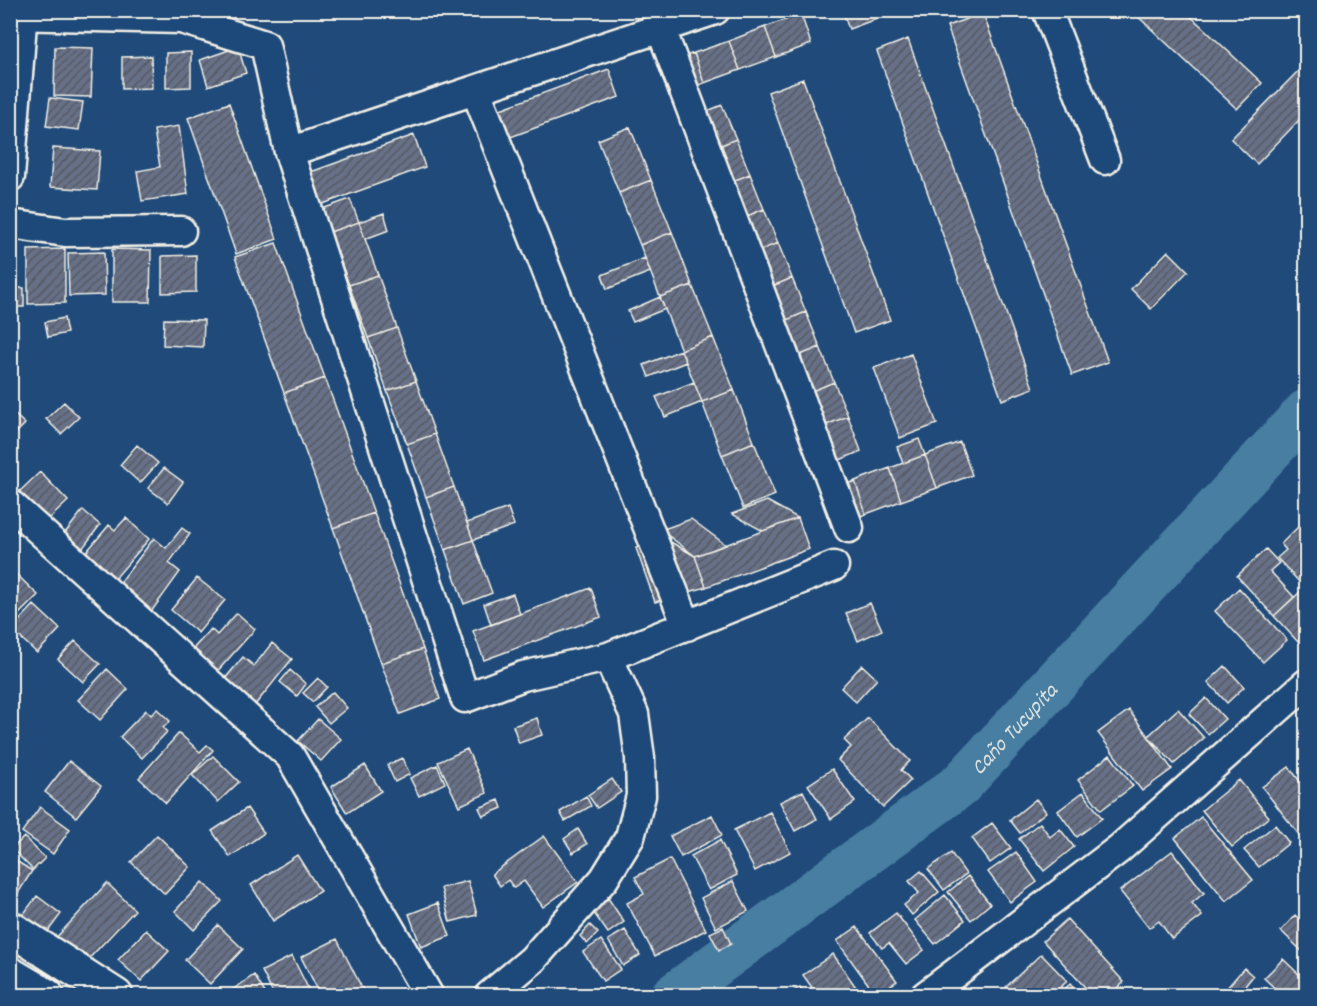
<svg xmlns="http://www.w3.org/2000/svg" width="1317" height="1006" font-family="Dekko,sans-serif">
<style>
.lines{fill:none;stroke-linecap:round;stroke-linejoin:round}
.river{stroke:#467ea1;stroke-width:45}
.building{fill:url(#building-hatch);stroke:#f4f1e8;stroke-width:1.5}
.minor-casing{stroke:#f4f1e8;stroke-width:33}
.tertiary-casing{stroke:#f4f1e8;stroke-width:38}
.minor{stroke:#1f4a7a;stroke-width:28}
.tertiary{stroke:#1f4a7a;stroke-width:33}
.labels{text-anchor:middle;stroke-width:5;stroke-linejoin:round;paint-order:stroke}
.water-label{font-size:22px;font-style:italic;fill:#dae0dd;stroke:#1f4a7a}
</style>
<defs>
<pattern id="building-hatch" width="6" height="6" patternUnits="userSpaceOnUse" patternTransform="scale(1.5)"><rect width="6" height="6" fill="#667086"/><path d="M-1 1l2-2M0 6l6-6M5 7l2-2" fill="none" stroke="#565a63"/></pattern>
</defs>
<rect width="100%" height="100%" fill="#1f4a7a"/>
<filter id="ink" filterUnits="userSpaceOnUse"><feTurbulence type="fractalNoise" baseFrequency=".0167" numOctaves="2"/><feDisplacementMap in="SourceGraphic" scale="12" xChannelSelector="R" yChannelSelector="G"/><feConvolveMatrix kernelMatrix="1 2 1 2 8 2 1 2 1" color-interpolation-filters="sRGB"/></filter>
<g filter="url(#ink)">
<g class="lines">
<!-- river -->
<path class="river" id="s1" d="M673,996L960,785L1306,412"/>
</g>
<!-- building -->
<path class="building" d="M842,10H900L849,29Z
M1131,10H1184L1262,83L1237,109Z
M983,13L1108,362L1072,375L947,26Z
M801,14L811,44L776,57L765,27Z
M765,27L776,57L740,70L729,41Z
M908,39L1033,388L1002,400L877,51Z
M729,41L740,70L704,83L694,53Z
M55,47L93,48L91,97L54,96Z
M238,47L246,73L208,86L200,60Z
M191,52V87L166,88V53Z
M694,53L704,83L669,96L658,66Z
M151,56L152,88L122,89V57Z
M1306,63V113L1257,164L1231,139Z
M609,69L619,97L505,139L495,111Z
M803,79L890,320L854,333L768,92Z
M50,98L83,102L79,130L46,126Z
M229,103L277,239L236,254L188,118Z
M722,105L736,139L702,153L688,119Z
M179,126L188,194L142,201L137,171L160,167L154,130Z
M630,127L651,180L619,193L598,140Z
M414,135L425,167L320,205L308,173Z
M736,139L750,174L716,188L702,153Z
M53,148L100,151L97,190L50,187Z
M750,174L764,209L730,223L716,188Z
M651,180L672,232L640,245L619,193Z
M350,199L359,222L330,232L322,209Z
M764,209L778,243L744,257L730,223Z
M384,213L389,230L365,239L359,222Z
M359,222L378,275L349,285L330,232Z
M672,232L692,285L660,297L640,245Z
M276,243L325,378L284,393L235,257Z
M778,243L792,278L758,292L744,257Z
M65,249V303L28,304V250Z
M112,249L151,250L150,302H112Z
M1168,251L1188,271L1151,309L1131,289Z
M104,252L105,295L69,296L68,253Z
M10,255H13L14,288H24V307H10Z
M196,255V292L162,293V256Z
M645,258L650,272L607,289L602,275Z
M378,275L397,328L368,338L349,285Z
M792,278L806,312L772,326L758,292Z
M692,285L713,337L681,350L660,297Z
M660,297L665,309L633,322L628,311Z
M806,312L820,347L786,361L772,326Z
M64,318L67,333L48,337L45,322Z
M164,319L204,320L203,347L163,345Z
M397,328L416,381L387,391L368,338Z
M713,337L734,390L702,402L681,350Z
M820,347L834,382L800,396L786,361Z
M681,350L686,362L649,377L644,365Z
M911,354L937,424L900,438L874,368Z
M325,378L374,513L333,528L284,393Z
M416,381L435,434L407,444L387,391Z
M694,382L702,402L665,417L656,397Z
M834,382L848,416L814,430L800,396Z
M734,390L754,442L722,455L702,402Z
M64,402L79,417L61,434L46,419Z
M11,411L25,424L10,439V412Z
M848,416L861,451L828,465L814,430Z
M435,434L454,487L426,497L407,444Z
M919,439L925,455L903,463L897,447Z
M754,442L775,495L743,508L722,455Z
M960,442L972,475L937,488L925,455Z
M137,445L158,463L140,483L120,465Z
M925,455L937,488L901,501L890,468Z
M164,468L183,482L168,503L148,488Z
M890,468L901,501L866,514L855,481Z
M40,472L68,501L47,521L17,494Z
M855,481L866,514L831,527L819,494Z
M454,487L473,540L445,550L426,497Z
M767,501L798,518L763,531L732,514Z
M508,508L514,525L473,540L467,523Z
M83,510L100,525L82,549L65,533Z
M374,513L423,649L381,663L333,528Z
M126,518L149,539L112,582L83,556L109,525L115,530Z
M798,518L809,549L706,587L695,556Z
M691,519L726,545L695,556L661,530Z
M1301,524L1306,529V589L1277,558L1286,550L1281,544Z
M182,528L190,534L169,563L180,572L151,612L119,584L154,538L166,548Z
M664,538L695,556L706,587L655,602L636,548Z
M473,540L492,593L464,604L445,550Z
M1266,549L1279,563L1270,571L1294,597L1274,616L1237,576Z
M12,570L38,595L10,623V572Z
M197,578L225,600L198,633L171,610Z
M591,588L601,617L484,660L473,631Z
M1239,588L1287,640L1263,662L1215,611Z
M1300,592L1306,598V633L1298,642L1274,616Z
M513,594L520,614L491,625L484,604Z
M870,603L882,630L858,641L846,613Z
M34,605L60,629L37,653L11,629Z
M237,613L255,629L215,674L190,652L211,629L217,635Z
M75,641L100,664L83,682L58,659Z
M272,643L292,659L255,705L224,680L243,657L254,666Z
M423,649L440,699L400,714L381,663Z
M862,665L877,679L856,702L841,688Z
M1225,666L1244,687L1227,703L1208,682Z
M107,669L128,689L100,720L78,700Z
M290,670L306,684L297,696L280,682Z
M318,678L327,687L313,702L303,693Z
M333,692L347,708L329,723L315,707Z
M1206,698L1225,719L1208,734L1189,714Z
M157,709L170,721L163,728L167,732L142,758L120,737L146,710L151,715Z
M1178,709L1204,738L1174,764L1148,736Z
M1129,710L1172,769L1142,791L1098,733Z
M537,718L542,735L519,743L513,726Z
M868,718L910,761L901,770L911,780L883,807L838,760L851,747L844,740Z
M318,719L341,739L321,761L298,741Z
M179,733L200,752L207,745L213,750L166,803L139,778Z
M467,749L487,793L459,806L438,762Z
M1110,755L1133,786L1101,810L1078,780Z
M213,756L239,782L218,802L192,775Z
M402,758L410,774L395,782L387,765Z
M69,761L101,786L76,817L45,792Z
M365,765L381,791L347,813L331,787Z
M437,765L445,783L419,796L410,778Z
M1289,767L1306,789V839L1304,841L1262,787Z
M832,769L855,802L831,819L808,785Z
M612,779L621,792L597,808L588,795Z
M1239,780L1269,817L1232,847L1202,810Z
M803,791L817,819L795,831L780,802Z
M1083,792L1102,818L1077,837L1058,811Z
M586,796L591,806L565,821L560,812Z
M1036,799L1046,812L1020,833L1010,820Z
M499,800L502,808L483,816L479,808Z
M40,807L70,829L53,854L22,832Z
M247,808L264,833L230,857L212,831Z
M770,812L790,852L755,871L734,830Z
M712,815L722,835L681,857L670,836Z
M1201,817L1253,880L1226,901L1175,838Z
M992,823L1011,848L990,863L972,838Z
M1040,823L1050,837L1060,829L1074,847L1044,871L1019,839Z
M1275,825L1289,843L1259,867L1244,850Z
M578,829L587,844L573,853L564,839Z
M157,835L190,867L165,894L131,862Z
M544,836L578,882L543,907L524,881L514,888L508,880L500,886L492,874Z
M24,837L45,858L33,870L12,849Z
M720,840L737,875L709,890L691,856Z
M1172,851L1204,893L1192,903L1202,916L1172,939L1159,921L1149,928L1120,891Z
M1016,852L1037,882L1010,902L988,872Z
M951,853L966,874L944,890L928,869Z
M297,855L320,891L273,921L251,885Z
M10,857L32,871L10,906Z
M670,859L706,930L655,956L627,903L644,894L635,877Z
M921,871L939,892L912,915L904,905L919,893L909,881Z
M968,876L990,904L971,920L948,892Z
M468,881L477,915L450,922L441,888Z
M733,881L748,911L716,928L701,898Z
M202,882L222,901L194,930L175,911Z
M107,883L135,910L81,967L53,941Z
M945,895L965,920L935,944L915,920Z
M37,896L61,914L46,934L22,916Z
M608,898L624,922L608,933L591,909Z
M438,903L450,936L421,947L409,914Z
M896,913L924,950L906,964L889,943L882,948L870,933Z
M1295,915L1306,926V955L1281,931Z
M1067,919L1124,982L1110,996H1093L1043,941Z
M218,925L243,949L210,984L185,960Z
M590,925L598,933L587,944L580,936Z
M723,927L731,944L719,950L710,933Z
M857,927L897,981L876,995L837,941Z
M146,930L169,951L141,981L118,960Z
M625,930L640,955L623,966L608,940Z
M337,939L366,996H321L301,957Z
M601,940L621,969L603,981L583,952Z
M833,954L862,996H818L803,975Z
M1041,954L1067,981L1052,996H1015L1006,987Z
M292,956L312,996H274L262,971Z
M1283,959L1306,981V996H1283L1264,978Z
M1244,968L1253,976L1245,986L1255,996H1220Z
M254,975L267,996H225V995Z
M1070,984L1081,996H1057Z
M800,987L806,996H786Z"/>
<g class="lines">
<defs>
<path id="minor" d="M1047,10L1105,160
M10,15L181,19L265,45L289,152L465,698L523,676L608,657L834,566
M661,29L849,528
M476,91L687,626
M289,152L715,10
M10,177L23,10
M10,224L65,232L181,231
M10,504L290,756L429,996
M489,996L532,960L604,879L630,837L641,796L640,758L634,714L608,657
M925,996L1119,849L1306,684"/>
<path id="tertiary" d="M10,928L116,996
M10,974L47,996"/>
</defs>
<!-- minor casing -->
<use href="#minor" class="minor-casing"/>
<!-- tertiary casing -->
<use href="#tertiary" class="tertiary-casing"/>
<!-- minor -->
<use href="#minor" class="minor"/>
<!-- tertiary -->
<use href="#tertiary" class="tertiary"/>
</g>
</g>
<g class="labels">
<!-- water labels -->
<g class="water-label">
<text dy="8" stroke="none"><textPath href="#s1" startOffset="434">Caño Tucupita</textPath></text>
</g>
</g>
<!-- margin -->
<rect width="1317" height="1006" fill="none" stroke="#1f4a7a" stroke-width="36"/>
<rect x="18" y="18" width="1281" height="970" fill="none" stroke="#f4f1e8" stroke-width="2" filter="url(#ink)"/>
</svg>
